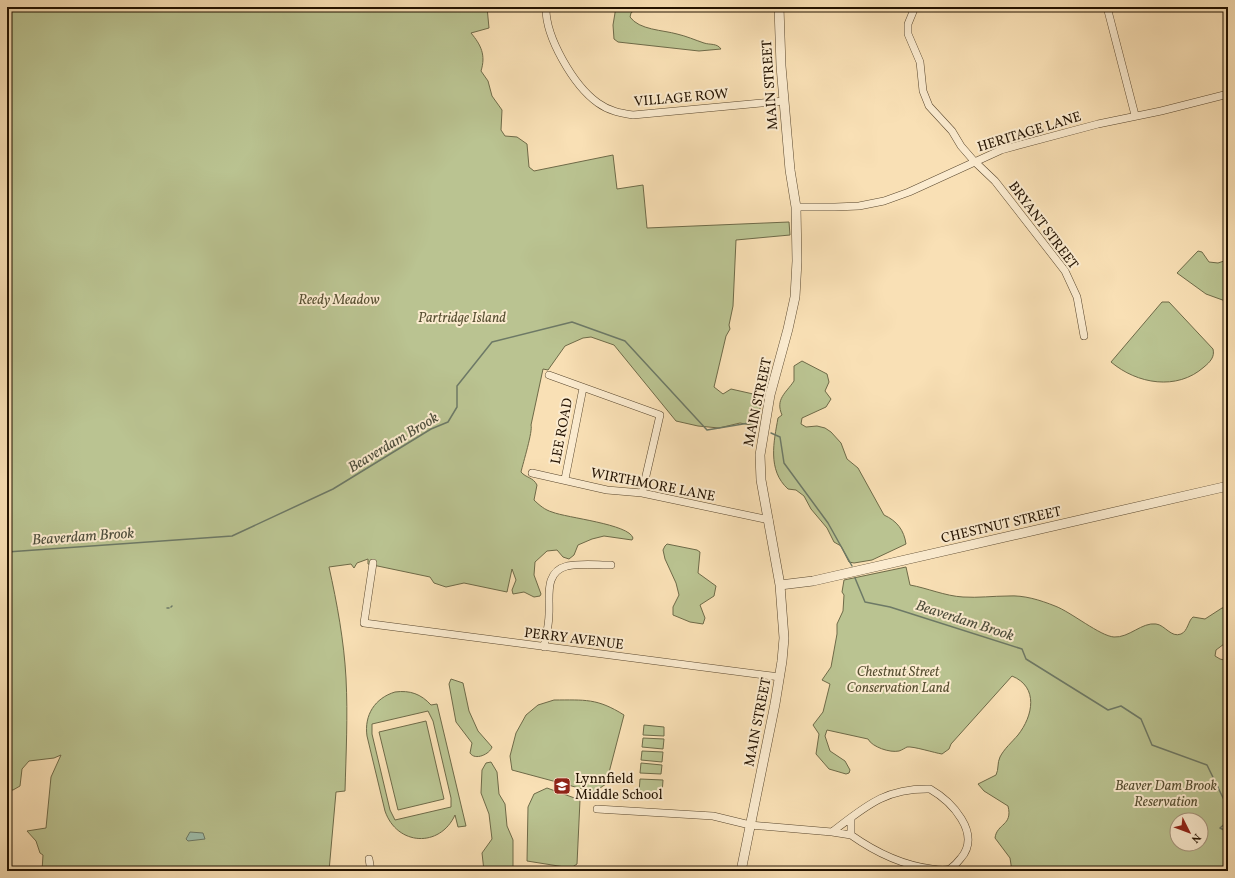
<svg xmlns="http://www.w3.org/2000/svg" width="1235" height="878" font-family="Vollkorn,serif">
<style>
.green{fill:#bac391;stroke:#6e6a48;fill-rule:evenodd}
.water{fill:#9ebdaa;stroke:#6d7966}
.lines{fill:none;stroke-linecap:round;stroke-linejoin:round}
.stream{stroke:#6d7966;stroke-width:1.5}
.minor-casing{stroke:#58462d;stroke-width:8}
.tertiary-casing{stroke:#58462d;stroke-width:10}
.minor{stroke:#fbebcf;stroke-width:7}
.tertiary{stroke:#fbebcf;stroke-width:9}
.labels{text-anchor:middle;stroke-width:4;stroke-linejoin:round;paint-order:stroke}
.street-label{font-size:14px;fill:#231200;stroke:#fbebcf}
.park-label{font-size:14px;font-style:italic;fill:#585033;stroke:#fbebcf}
.poi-label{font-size:14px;fill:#231200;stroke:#fbebcf;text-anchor:start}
.water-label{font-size:15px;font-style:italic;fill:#4e4e3c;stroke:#fbebcf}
</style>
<rect width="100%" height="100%" fill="#f9e0b5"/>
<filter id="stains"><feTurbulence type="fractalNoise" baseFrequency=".005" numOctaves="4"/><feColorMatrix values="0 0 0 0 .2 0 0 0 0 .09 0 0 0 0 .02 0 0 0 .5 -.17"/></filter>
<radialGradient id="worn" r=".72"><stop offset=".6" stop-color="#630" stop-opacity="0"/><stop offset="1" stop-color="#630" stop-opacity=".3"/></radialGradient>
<!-- green -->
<path class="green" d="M7,7H487L489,28L471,33C481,45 486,55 481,71L488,81L492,96L502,110L501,130L505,136L517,137L527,144L529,167L534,171L613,155L617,189L643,185L647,228L789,222L790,235L736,240L733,306L729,325L730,329L726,336L714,387L723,394L731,389L762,396L758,422L751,425L740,423L719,428L698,426L676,421L614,345L591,337L583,338L565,346L548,370L543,369L531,425C533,431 523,463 521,472C526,478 533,477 537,485L534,500C539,505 545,510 552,512C567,518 629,524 633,538L632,540L604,536L592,539L578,545L574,555L569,559L563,557L557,550L547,551L535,562L534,575L541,594L540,596L534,597L524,592L513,594L512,590L516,580L512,569L507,592L464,583L446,587L434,583L430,577L368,564V559L357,563L354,568L351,564L329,567C337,603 344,641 346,678C348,716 346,754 345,791L336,792L329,871H42L43,855L40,853L36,841L27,831L46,828L51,777L61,755L54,758L29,761L22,769L20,786L13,790H7Z
M616,7H638L631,13L630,17C639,30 663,30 677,34C686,36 695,40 704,43C710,45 717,43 721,49L699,51L618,42L614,39L613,25Z
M1198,251L1202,252L1209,262L1218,263L1224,261L1228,251V302L1206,294L1177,273Z
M1162,302H1169L1213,349C1215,357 1210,362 1204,367C1177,391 1137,384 1111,362Z
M802,361L827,374L829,382L825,391L831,399L826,407L802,418L801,424L806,427L817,426L825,428L831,432L841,443L847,459L858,468L884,515C897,521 904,530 906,544L872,560L854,563L849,562L841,546L834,542L827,528L811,509L804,496L796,490L788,489C767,470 774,441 778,418L782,415C775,399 786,393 794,381V366Z
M667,544L697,550L700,552L698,573L716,586L714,596L700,605L705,618L703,624L690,622L673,615V607L679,595L676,583L665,559L663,550L665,546Z
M906,567L910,585C927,588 945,596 963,597C978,598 993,596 1008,596C1024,595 1040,600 1055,606C1071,612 1100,636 1114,637C1129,638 1142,622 1156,624C1165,625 1171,638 1181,634C1188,631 1188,621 1193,617L1205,619L1222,608L1228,607V641L1216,650L1215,656L1220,659L1228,661V871H1012L1010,858L995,838C997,823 1013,826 1008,806L984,791L978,784L996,775C999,769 997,763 1000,757C1004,749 1012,742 1018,735C1033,716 1039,687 1012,676L951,744L949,749L942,754C935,753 913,746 907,747C905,748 902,750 899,751C890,753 872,747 868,739L827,730L825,736L830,751L845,761L850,770L849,773L846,774L829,769L816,754L819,734L813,725L823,712L830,684L822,680L831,667L837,634V624L843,611L844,595L842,592L844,580ZM1177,820H1201V844H1177Z
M451,679L463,683L469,711L478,731L492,747C490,754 475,761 470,753L472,743L456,722L449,684Z
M395,692C410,690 421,694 431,705L437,704L466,826L458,827L455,815C440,848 397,846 385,811L367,736C364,715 375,698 395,692ZM428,711L433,721L451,798V807L395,820L390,810L372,734V724Z
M554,700C585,700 597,698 624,715L606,784L594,792L512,770L510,756L516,733L526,715L538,705Z
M426,721L444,799L398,810L379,732Z
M644,725L664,727V736L643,735Z
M643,738L664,739L663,749L642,747Z
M642,751L663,752L662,762L641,760Z
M491,762L497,772L499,794L505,804L507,826L513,840V871H484L482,853L492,839L489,814L481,793L482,770L486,763Z
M641,763L662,765L661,774L640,773Z
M640,779L663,780L662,794L639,792Z
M547,788L580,800L577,864L571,868L527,861L528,807L534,794Z"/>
<!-- water -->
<path class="water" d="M190,832L203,833L205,839L188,841L186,839Z"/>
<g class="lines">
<!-- stream -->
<path class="stream" d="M771,433L780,437L784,463L828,523L852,566
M7,552L232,536L333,489L431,429L448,422L457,407V386L492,342L572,322L625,341L707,430L755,422
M855,578L865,602L890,607L1022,649L1026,659L1108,710L1121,706L1141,719L1152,745L1207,765L1228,808
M171,607L172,606
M167,608H169
M1228,821L1220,828L1228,832"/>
<defs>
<path id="minor" d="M546,7C545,37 574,86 598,103C609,111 620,113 633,115L784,101
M915,7L908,24V34L920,62L923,91L929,106L952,131L961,146L974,161L995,181L1065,271L1077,297L1084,336
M1107,7L1135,115
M796,207H835L859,206L884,201L909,192L1001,150L1098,124L1161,111L1228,94
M549,375L660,415L642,493
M532,473L607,490L642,493L769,520
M565,479L583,388
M373,563L364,623L780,677
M544,647C546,636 549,625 549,614C550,596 544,572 567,566C581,563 597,565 611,565
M597,809L713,816L750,825L832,832C866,806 885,788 930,789C951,801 982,833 961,858C958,862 954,866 950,869C944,871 938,870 932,869C901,865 875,852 851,835V819
M832,832L851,835
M369,859L371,871"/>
<path id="tertiary" d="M780,585L813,581L1228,486
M741,871L775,704L782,661L784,638L780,585L761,480L760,455L770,395L788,329L795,297L797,261L796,207L790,170L781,66L779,7"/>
</defs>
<!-- minor casing -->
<use href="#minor" class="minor-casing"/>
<!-- tertiary casing -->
<use href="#tertiary" class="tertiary-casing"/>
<!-- minor -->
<use href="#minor" class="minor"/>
<!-- tertiary -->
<use href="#tertiary" class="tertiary"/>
</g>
<!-- icons -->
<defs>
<symbol id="school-square" viewBox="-11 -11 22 22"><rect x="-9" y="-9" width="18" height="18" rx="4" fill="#8f2418" stroke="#fbebcf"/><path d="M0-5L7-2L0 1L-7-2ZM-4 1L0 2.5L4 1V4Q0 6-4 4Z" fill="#fff"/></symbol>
</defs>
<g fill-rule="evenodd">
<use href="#school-square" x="552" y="776" width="20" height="20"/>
</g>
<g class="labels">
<!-- street labels -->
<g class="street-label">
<text transform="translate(769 85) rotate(-94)" y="5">MAIN STREET</text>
<text transform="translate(681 97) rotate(-5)" y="5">VILLAGE ROW</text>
<text transform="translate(1029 131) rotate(-17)" y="5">HERITAGE LANE</text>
<text transform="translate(1044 225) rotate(53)" y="5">BRYANT STREET</text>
<text transform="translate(757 402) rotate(-78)" y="5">MAIN STREET</text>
<text transform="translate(561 431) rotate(-79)" y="5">LEE ROAD</text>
<text transform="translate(653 484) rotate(11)" y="5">WIRTHMORE LANE</text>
<text transform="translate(1001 524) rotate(-13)" y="5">CHESTNUT STREET</text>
<text transform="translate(574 638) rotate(7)" y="5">PERRY AVENUE</text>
<text transform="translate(757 722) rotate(-79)" y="5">MAIN STREET</text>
</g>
<!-- park labels -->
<g class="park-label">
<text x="339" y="304">Reedy Meadow</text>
<text x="462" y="322">Partridge Island</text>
<text x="898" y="676">Chestnut Street<tspan x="898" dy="16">Conservation Land</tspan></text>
<text x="1166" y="790">Beaver Dam Brook<tspan x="1166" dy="16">Reservation</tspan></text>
</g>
<!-- poi labels -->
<g class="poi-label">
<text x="575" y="783">Lynnfield<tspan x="575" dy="16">Middle School</tspan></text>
</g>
<!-- water labels -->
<g class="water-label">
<text transform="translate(393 442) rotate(-31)" y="5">Beaverdam Brook</text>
<text transform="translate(83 536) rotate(-4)" y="5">Beaverdam Brook</text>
<text transform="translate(965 620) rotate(18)" y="5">Beaverdam Brook</text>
</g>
</g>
<!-- margin -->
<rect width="1235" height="878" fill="none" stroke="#f9e0b5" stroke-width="24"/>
<rect x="8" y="8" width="1219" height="862" fill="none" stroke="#231200" stroke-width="2"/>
<rect x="12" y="12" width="1211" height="854" fill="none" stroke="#231200"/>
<!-- north arrow -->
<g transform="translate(1189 832) rotate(132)"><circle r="19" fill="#fbebcf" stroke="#a5947c"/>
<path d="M0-3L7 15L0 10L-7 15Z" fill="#8f2418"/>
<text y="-6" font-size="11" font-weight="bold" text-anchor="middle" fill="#231200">N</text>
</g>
<rect width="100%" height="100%" filter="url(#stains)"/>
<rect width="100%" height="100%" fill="url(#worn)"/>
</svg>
